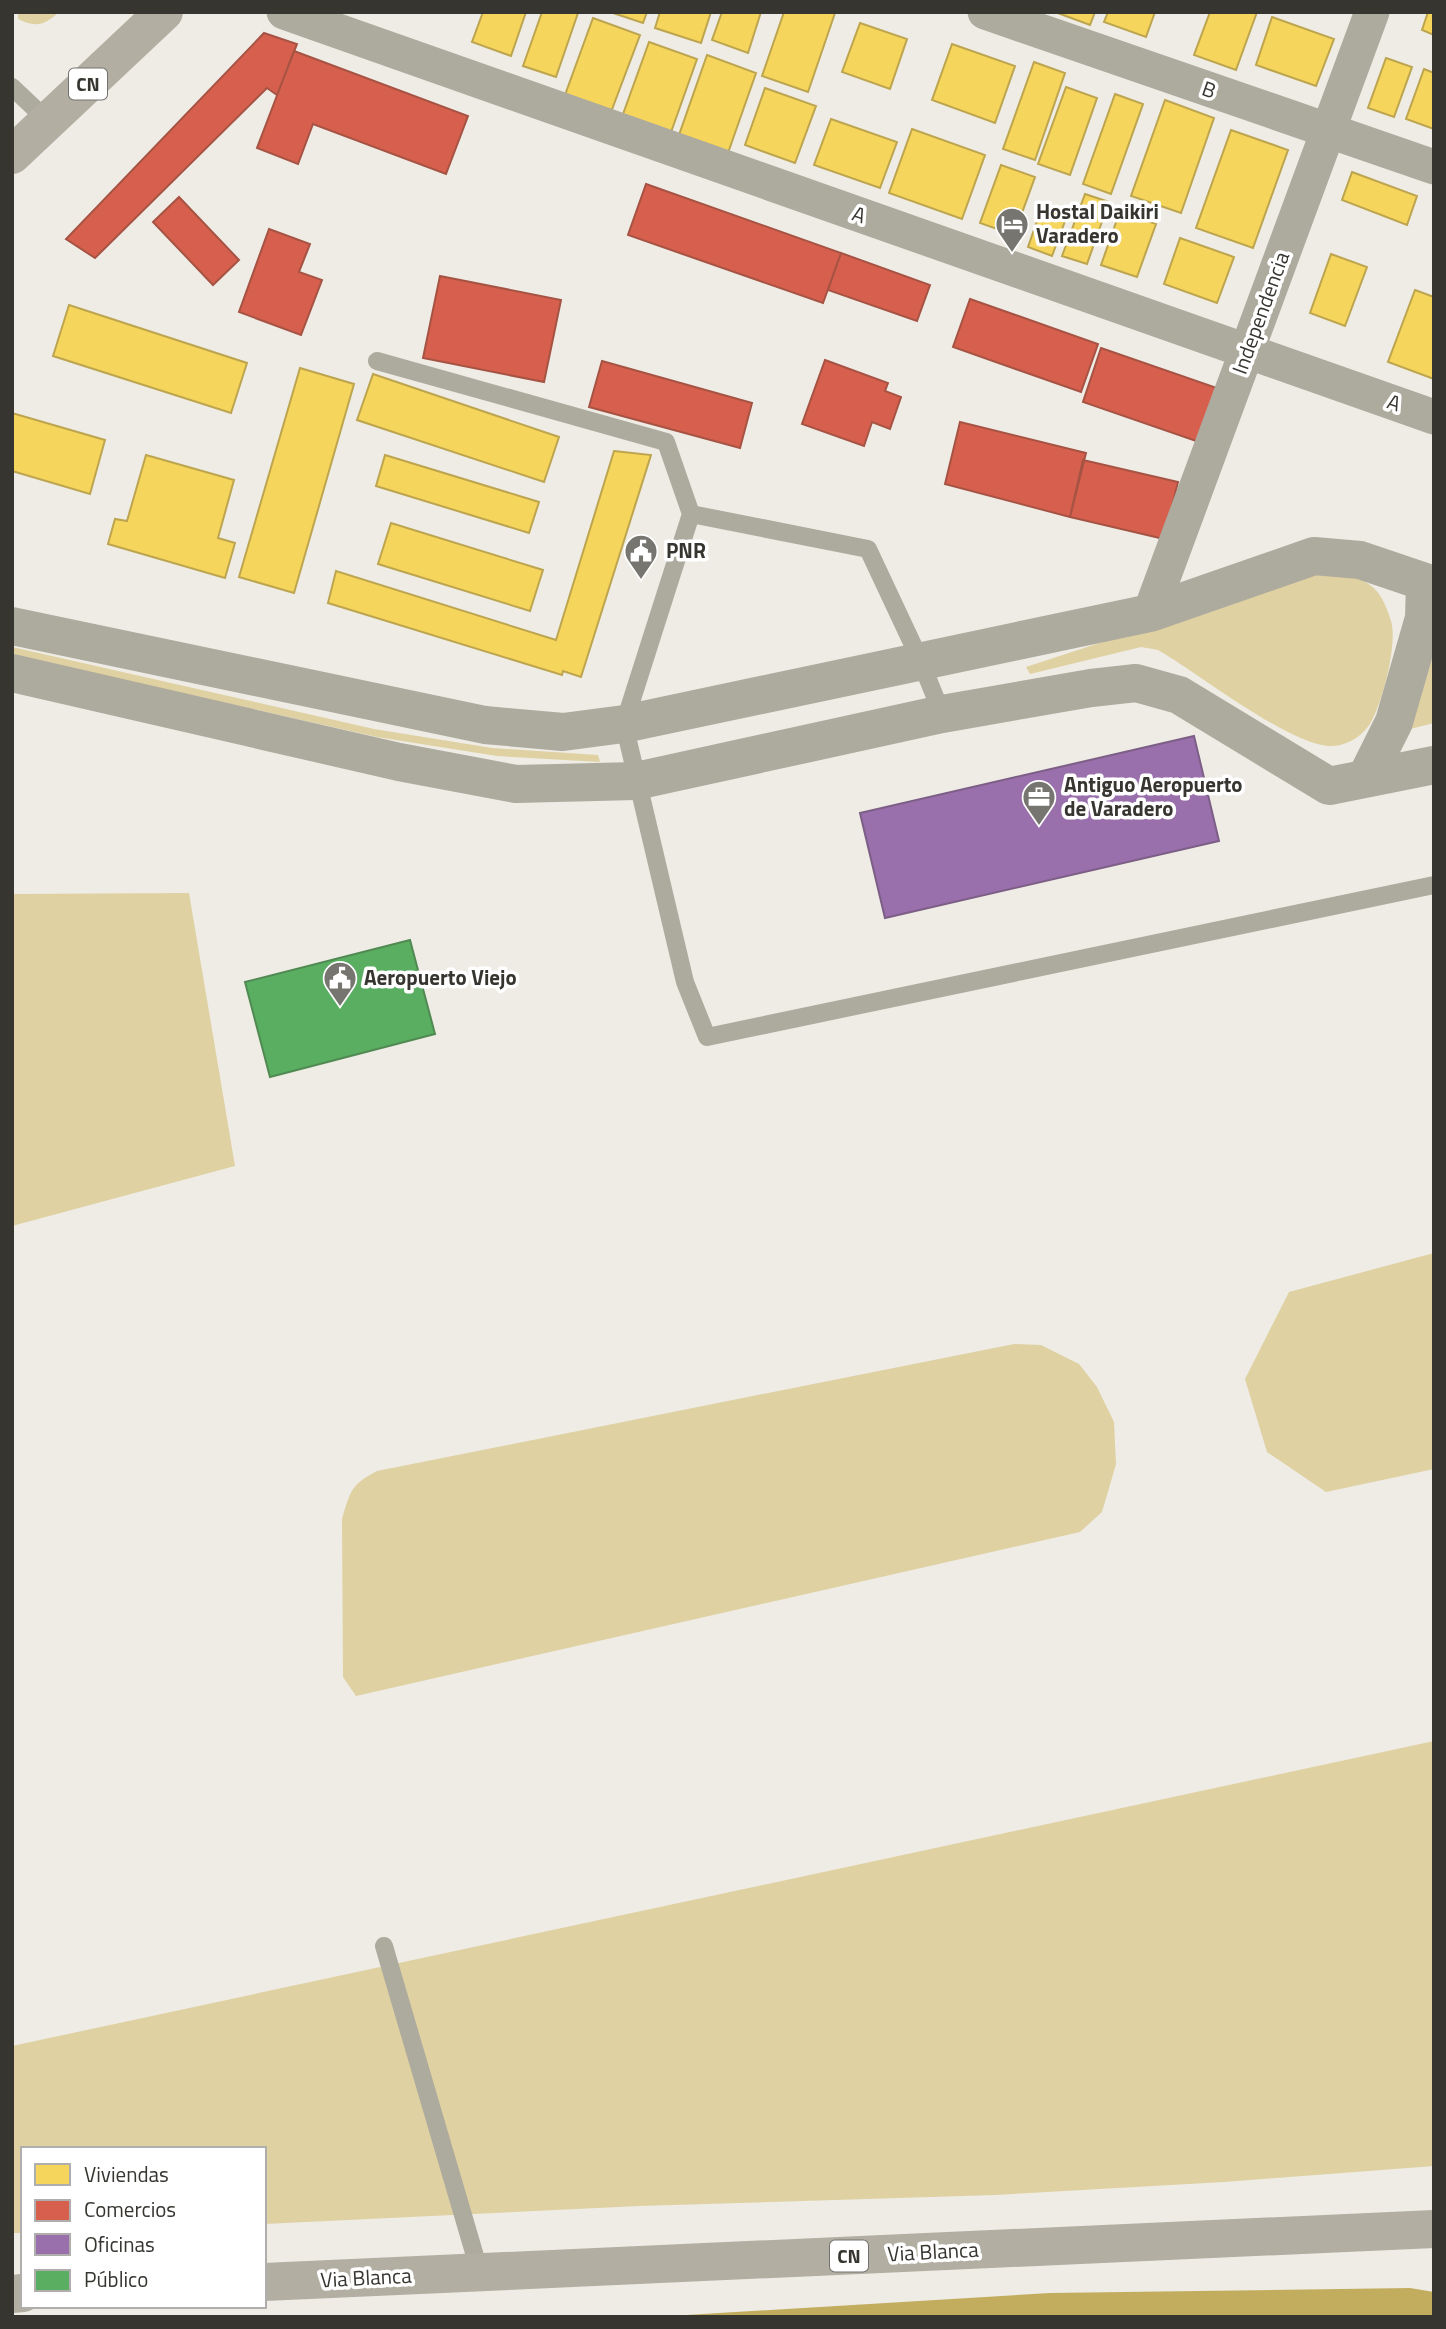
<svg xmlns="http://www.w3.org/2000/svg" width="1446" height="2329" font-family="'Titillium Web',sans-serif">
<style>
.green{fill:#dfd1a2}
.water{fill:#c2ad5f}
.homes{fill:#f6d55c;stroke:#bda54f;stroke-width:2}
.shops{fill:#d6604d;stroke:#a65344;stroke-width:2}
.offices{fill:#9970ab;stroke:#7c5e86;stroke-width:2}
.public{fill:#5aae61;stroke:#508a52;stroke-width:2}
.lines{fill:none;stroke-linecap:round;stroke-linejoin:round}
.service{stroke:#adaa9e;stroke-width:18}
.minor{stroke:#adaa9e;stroke-width:35}
.tertiary{stroke:#adaa9e;stroke-width:38}
.trunk{stroke:#b2aea2;stroke-width:38}
.labels{text-anchor:middle;stroke-width:7;stroke-linejoin:round;paint-order:stroke}
.shield{fill:#fff;stroke:#73726e;stroke-width:2}
.shield-label{font-size:19px;font-weight:bold;fill:#373530}
.street-label{font-size:21px;fill:#373530;stroke:#fff}
.poi-label{font-size:21px;font-weight:bold;fill:#373530;stroke:#fff;text-anchor:start}
</style>
<rect width="100%" height="100%" fill="#eeece5"/>
<!-- green -->
<path class="green" d="M18,12H59C45,25 36,28 18,19Z
M1342,570C1356,577 1373,583 1381,597C1385,604 1389,614 1391,621C1398,644 1382,704 1370,724C1362,736 1348,745 1334,746C1295,750 1197,672 1158,650L1141,647L1030,674L1026,667L1319,571Z
M12,647L374,729L492,748L598,755L600,762L497,756L377,737L12,655Z
M1434,653V723L1410,729Z
M189,893L235,1166L12,1226V894Z
M1434,1253V1469L1326,1492L1267,1452L1245,1379L1289,1292Z
M1014,1344L1041,1345L1079,1364L1097,1387L1114,1422L1116,1464L1102,1512L1080,1532L356,1696L343,1677L342,1519C350,1492 351,1484 377,1471Z
M1434,1741V2166L1224,2182L995,2195L639,2206L264,2224V2149H23V2233H12V2046Z"/>
<!-- water -->
<path class="water" d="M1410,2288L1434,2292V2317H653L1050,2293Z"/>
<!-- homes -->
<path class="homes" d="M483,12H526L511,56L472,42Z
M542,12L578,13L556,77L523,66Z
M610,12H647L643,23Z
M660,12H711L701,43L655,28Z
M722,12H761L748,53L712,40Z
M784,12L835,13L808,92L762,76Z
M1055,12H1095L1090,25Z
M1108,12H1155L1146,37L1104,22Z
M1210,12H1257L1236,70L1194,55Z
M1428,12H1434V35L1422,30Z
M1272,17L1334,39L1316,86L1256,65Z
M593,18L640,35L611,112L565,95Z
M860,23L907,39L890,89L842,72Z
M649,42L697,59L670,135L622,117Z
M952,44L1015,66L995,123L932,100Z
M707,55L756,73L728,153L679,135Z
M1386,58L1412,67L1394,117L1368,108Z
M1034,62L1065,73L1035,160L1003,149Z
M1424,69L1434,73V129L1406,119Z
M1066,87L1097,98L1070,175L1038,164Z
M765,88L816,106L795,163L745,145Z
M1115,94L1143,104L1111,194L1083,184Z
M1165,100L1214,118L1181,213L1131,196Z
M831,119L897,142L880,188L814,165Z
M912,129L985,155L962,219L889,193Z
M1231,130L1288,150L1253,248L1196,228Z
M1001,165L1035,177L1014,235L980,223Z
M1352,172L1417,196L1407,225L1342,200Z
M1085,194L1109,202L1087,264L1062,256Z
M1043,204L1068,213L1052,256L1028,247Z
M1120,211L1156,224L1137,277L1101,265Z
M1180,238L1234,257L1217,303L1164,284Z
M1331,254L1367,267L1345,326L1310,313Z
M1415,290L1434,297V379L1388,362Z
M69,305L247,363L231,413L53,356Z
M300,368L354,384L294,593L239,577Z
M373,374L559,437L544,482L357,420Z
M12,413L105,440L90,494L12,471Z
M614,451L651,455L581,677L563,671L562,675L328,603L336,571L556,640Z
M146,455L234,480L218,538L235,543L225,578L108,544L115,519L127,521Z
M385,455L539,502L529,533L376,486Z
M391,523L543,570L530,611L378,564Z"/>
<!-- shops -->
<path class="shops" d="M264,33L297,44L277,95L267,88L95,258L66,239Z
M294,51L468,116L446,174L313,124L298,164L257,148Z
M646,184L841,253L823,303L628,235Z
M179,197L239,260L213,285L153,222Z
M269,229L310,244L299,272L322,280L301,335L239,312Z
M841,253L930,285L917,321L828,290Z
M440,276L561,300L544,382L423,358Z
M970,299L1098,344L1081,392L953,347Z
M1101,348L1217,388L1199,442L1083,402Z
M825,360L888,383L885,391L901,397L890,429L872,422L864,446L802,424Z
M602,361L752,403L740,448L589,407Z
M960,422L1086,453L1070,517L945,484Z
M1083,460L1178,482L1164,539L1070,517Z"/>
<!-- offices -->
<path class="offices" d="M1194,736L1219,841L885,918L860,813Z"/>
<!-- public -->
<path class="public" d="M410,940L435,1034L270,1077L245,982Z"/>
<g class="lines">
<!-- service -->
<path class="service" d="M12,87L48,121
M377,361L666,442L691,514
M942,714L921,662L868,549L691,514L624,724L685,982L707,1037L1434,885
M384,1946L480,2273"/>
<!-- minor -->
<path class="minor" d="M284,12L1434,417
M985,12L1434,167
M1150,613L1372,12"/>
<!-- tertiary -->
<path class="tertiary" d="M12,626L485,725L563,732L624,724L1150,613L1314,556L1360,560L1434,585
M12,673L399,762L516,784L636,781L942,714L1091,688L1136,683L1179,695L1329,786L1434,765
M1366,778L1394,722L1424,618L1425,582"/>
<!-- trunk -->
<path class="trunk" d="M12,155L164,12
M264,2282L1434,2229
M12,2294L23,2293"/>
</g>
<!-- icons -->
<defs>
<symbol id="hotel-pin" viewBox="-11 -11 22 30"><path d="M0 17L-7.5 6A9.5 9.5 0 1 1 7.5 6Z" fill="#77756f" stroke="#fff"/><path d="M-6-4.5h1.5V1H6V5H4.5V3h-9V5H-6ZM-4 0a1.8 1.8 0 1 1 3.6 0ZM.5 0V-2.5h3Q6-2.5 6 0Z" fill="#fff"/></symbol>
<symbol id="civic-pin" viewBox="-11 -11 22 30"><path d="M0 17L-7.5 6A9.5 9.5 0 1 1 7.5 6Z" fill="#77756f" stroke="#fff"/><path d="M-.6-6.5H3V-4.5H.6V-3L4-1V1h2V6H-6V1h2V-1L-.6-3ZM-1.2 2.5V6h2.4V2.5Z" fill="#fff"/></symbol>
<symbol id="office-pin" viewBox="-11 -11 22 30"><path d="M0 17L-7.5 6A9.5 9.5 0 1 1 7.5 6Z" fill="#77756f" stroke="#fff"/><path d="M-6-3h4V-5.5h4V-3h4V5H-6ZM-1-4.5V-3h2v-1.5ZM-6 0V1H6V0Z" fill="#fff"/></symbol>
</defs>
<g fill-rule="evenodd">
<use href="#hotel-pin" x="993" y="205" width="38" height="52"/>
<use href="#civic-pin" x="622" y="532" width="38" height="52"/>
<use href="#office-pin" x="1020" y="778" width="38" height="52"/>
<use href="#civic-pin" x="321" y="959" width="38" height="52"/>
</g>
<g class="labels">
<!-- shield labels -->
<g class="shield">
<rect x="69" y="68.5" width="38" height="31" rx="5"/>
<rect x="830" y="2240.5" width="38" height="31" rx="5"/>
</g>
<g class="shield-label">
<text x="88" y="91">CN</text>
<text x="849" y="2263">CN</text>
</g>
<!-- street labels -->
<g class="street-label">
<text transform="translate(1209 90) rotate(19)" y="7">B</text>
<text transform="translate(859 215) rotate(19)" y="7">A</text>
<text transform="translate(1261 313) rotate(-70)" y="7">Independencia</text>
<text transform="translate(1394 403) rotate(19)" y="7">A</text>
<text transform="translate(933 2252) rotate(-3)" y="7">Via Blanca</text>
<text transform="translate(366 2278) rotate(-3)" y="7">Via Blanca</text>
</g>
<!-- poi labels -->
<g class="poi-label">
<text x="1036" y="219">Hostal Daikiri<tspan x="1036" dy="24">Varadero</tspan></text>
<text x="666" y="558">PNR</text>
<text x="1064" y="792">Antiguo Aeropuerto<tspan x="1064" dy="24">de Varadero</tspan></text>
<text x="364" y="985">Aeropuerto Viejo</text>
</g>
</g>
<!-- border -->
<rect width="1446" height="2329" fill="none" stroke="#373530" stroke-width="28"/>
<!-- legend -->
<rect x="21" y="2147" width="245" height="161" fill="#ffffff" stroke="#afaeac" stroke-width="2"/>
<rect x="35" y="2164" width="35" height="21" fill="#f6d55c" stroke="#afaeac" stroke-width="2"/>
<text x="84" y="2182" font-size="21" fill="#373530">Viviendas</text>
<rect x="35" y="2200" width="35" height="21" fill="#d6604d" stroke="#afaeac" stroke-width="2"/>
<text x="84" y="2217" font-size="21" fill="#373530">Comercios</text>
<rect x="35" y="2234" width="35" height="21" fill="#9970ab" stroke="#afaeac" stroke-width="2"/>
<text x="84" y="2252" font-size="21" fill="#373530">Oficinas</text>
<rect x="35" y="2270" width="35" height="21" fill="#5aae61" stroke="#afaeac" stroke-width="2"/>
<text x="84" y="2287" font-size="21" fill="#373530">Público</text>
</svg>
